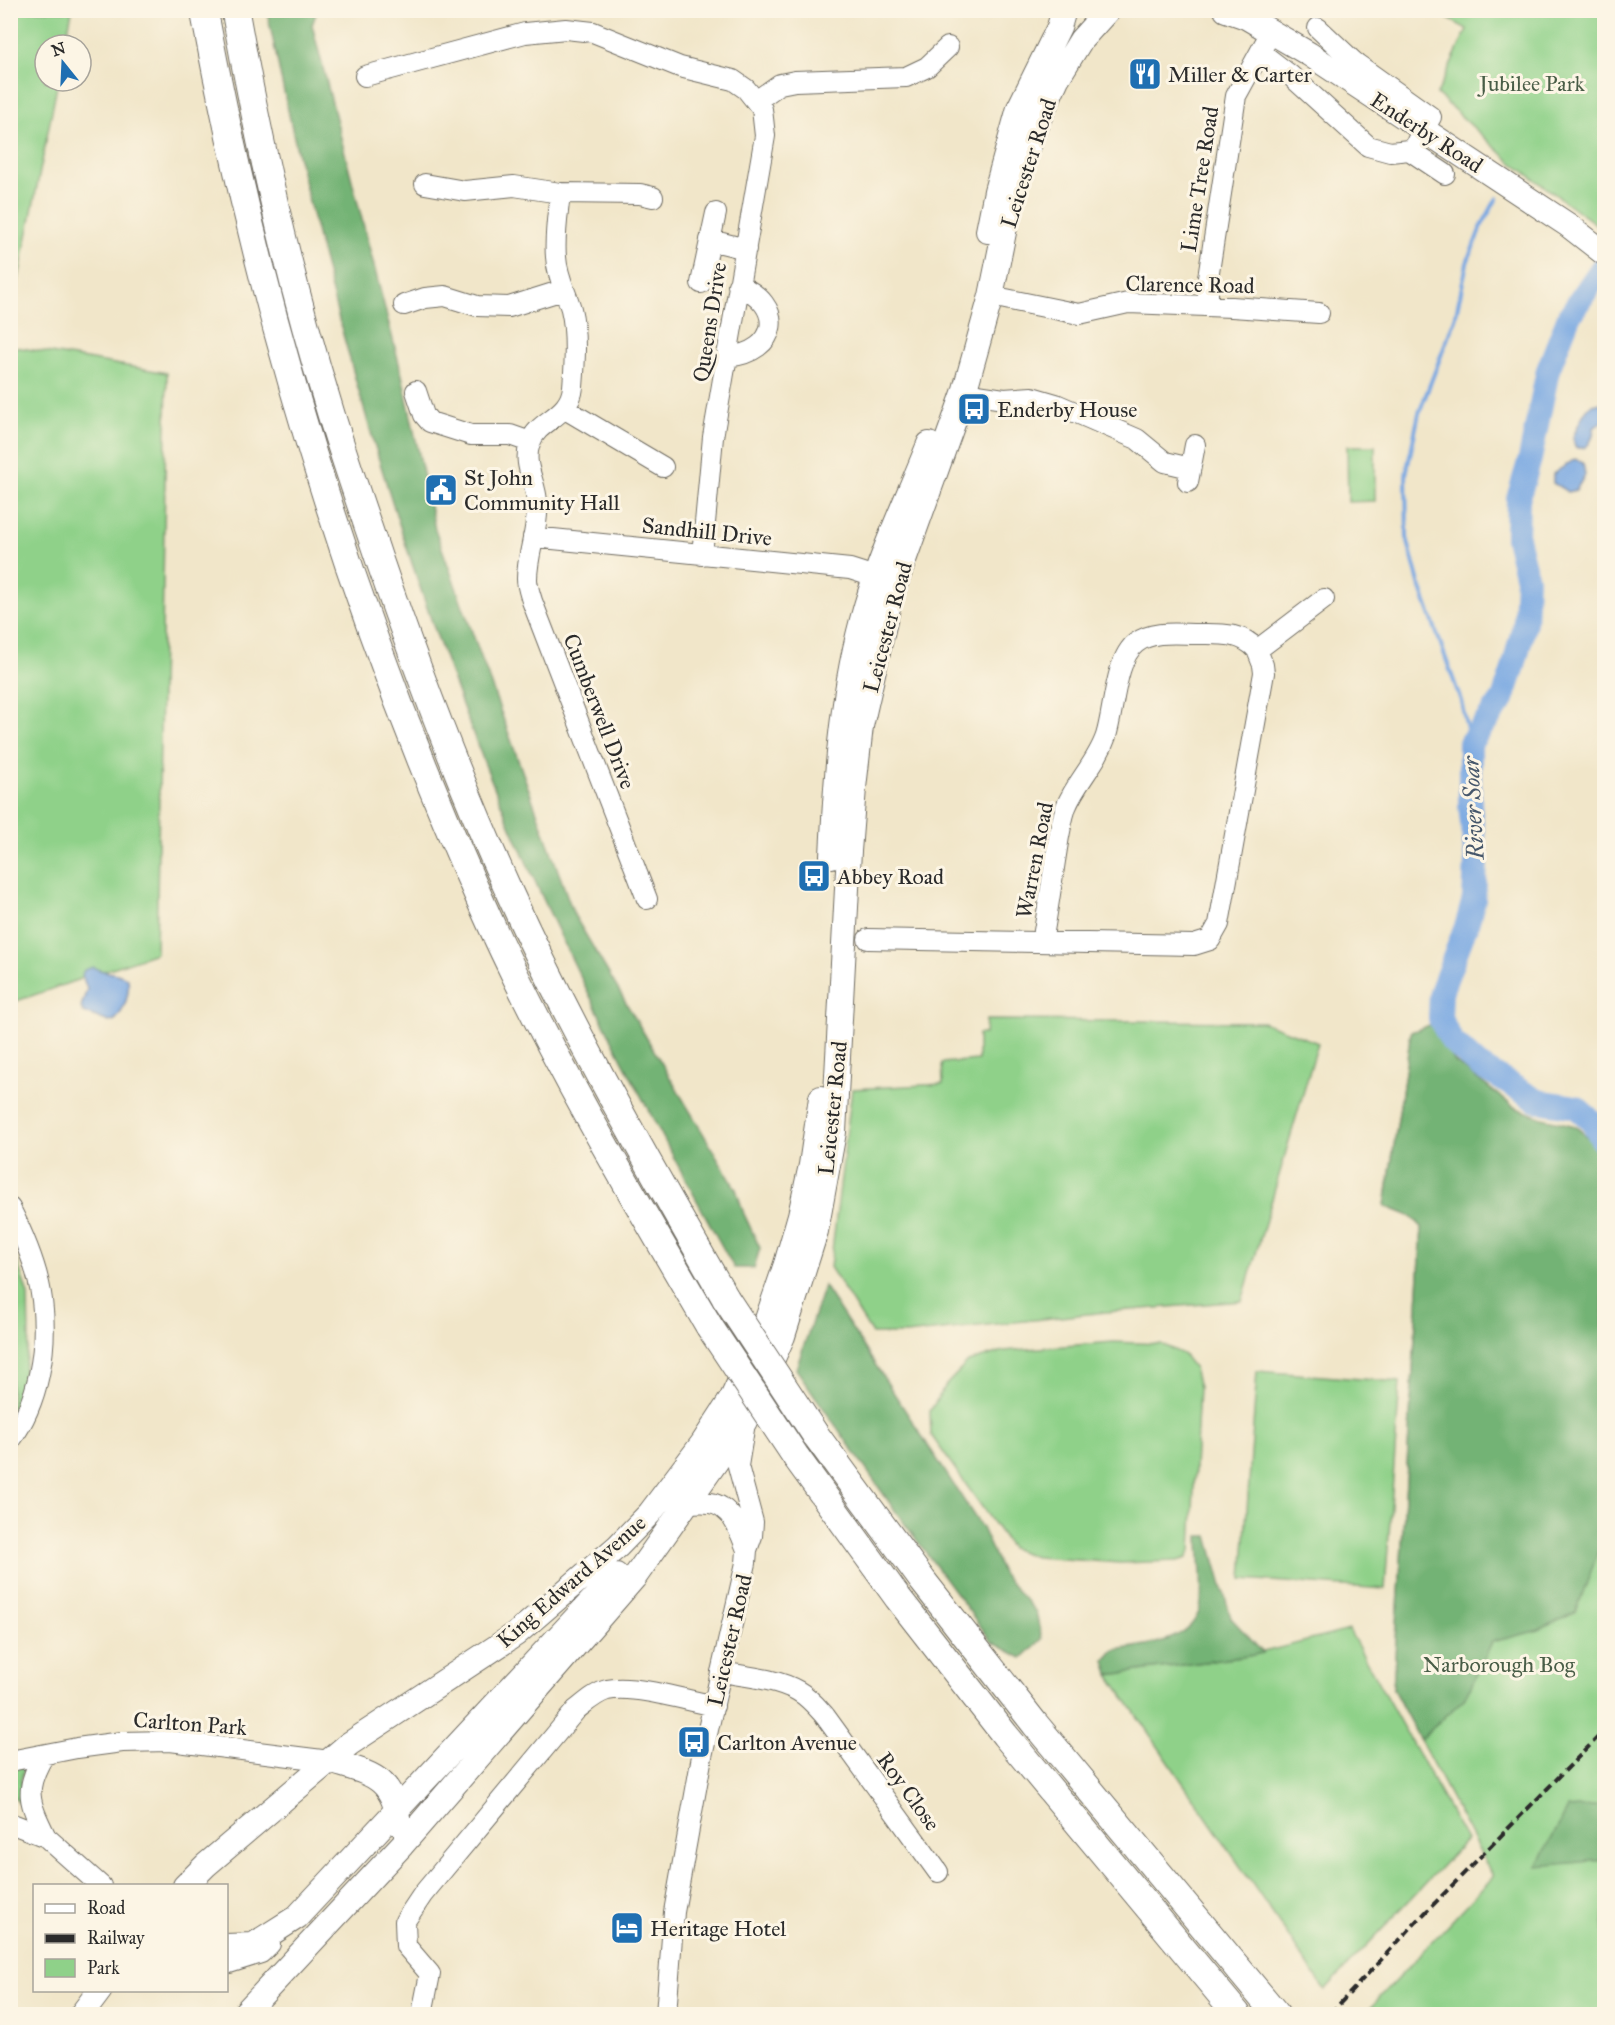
<svg xmlns="http://www.w3.org/2000/svg" width="1615" height="2025" font-family="'IM FELL Great Primer',serif">
<style>
.green{fill:#8fd189;stroke:#5d7e5a;stroke-width:1.5}
.forest{fill:#73b375;stroke:#4f6f50;stroke-width:1.5}
.water{fill:#79a8e2;stroke:#526a86;stroke-width:1.5}
.lines{fill:none;stroke-linecap:round;stroke-linejoin:round}
.stream{stroke:#79a8e2;stroke-width:4}
.river{stroke:#79a8e2;stroke-width:24}
.minor-casing{stroke:#706c62;stroke-width:22}
.major-casing{stroke:#706c62;stroke-width:26}
.highway-casing{stroke:#706c62;stroke-width:29}
.minor{stroke:#fff;stroke-width:20}
.major{stroke:#fff;stroke-width:24}
.highway{stroke:#fff;stroke-width:27}
.rail{stroke:#2b2b2b;stroke-width:4;stroke-dasharray:9 4.5;stroke-linecap:butt}
.highway-bridge-casing{stroke:#706c62;stroke-width:29;stroke-linecap:butt}
.highway-bridge{stroke:#fff;stroke-width:27}
.labels{text-anchor:middle;stroke-width:6;stroke-linejoin:round;paint-order:stroke}
.poi-label{font-size:22px;fill:#2b2b2b;stroke:#fcf5e5;text-anchor:start}
.park-label{font-size:22px;fill:#495d47;stroke:#fcf5e5}
.street-label{font-size:22px;fill:#2b2b2b;stroke:#fcf5e5}
.water-label{font-size:24px;font-style:italic;fill:#46576b;stroke:#fcf5e5}
</style>
<rect width="100%" height="100%" fill="#fcf5e5"/>
<filter id="ink" filterUnits="userSpaceOnUse"><feTurbulence type="fractalNoise" baseFrequency=".0167" numOctaves="2"/><feDisplacementMap in="SourceGraphic" scale="12" xChannelSelector="R" yChannelSelector="G"/><feConvolveMatrix kernelMatrix="1 2 1 2 8 2 1 2 1" color-interpolation-filters="sRGB"/></filter>
<filter id="wash" filterUnits="userSpaceOnUse"><feTurbulence type="fractalNoise" baseFrequency=".008" numOctaves="4" result="noise"/><feDisplacementMap in="SourceGraphic" scale="24" xChannelSelector="R" yChannelSelector="G"/><feGaussianBlur stdDeviation="1.35" result="paint"/><feColorMatrix in="noise" values="0 0 0 0 0 0 0 0 0 0 0 0 0 0 0 0 0 1.4 0 .05"/><feComposite in="paint" operator="in"/></filter>
<g filter="url(#wash)">
<rect width="100%" height="100%" fill="#f1e6c9"/>
<!-- green -->
<path class="green" d="M11,10L72,11L65,45H45V81H58L12,312Z
M1434,11H1604V230L1511,162L1437,94L1467,29Z
M10,346L167,373L156,953L11,1003Z
M1347,446H1375V501L1348,502Z
M986,1020L1263,1022L1318,1043L1242,1301L1106,1312L906,1334H872L830,1267L852,1089L943,1084L942,1063L978,1060V1034H985Z
M1433,1024L1455,1062L1514,1107L1542,1118L1575,1126L1594,1143L1604,1167V2014H1370L1367,2011L1493,1877L1393,1689L1422,1227L1412,1217L1385,1206L1411,1032Z
M11,1242L28,1295L29,1340L22,1384L11,1413Z
M1113,1342L1161,1344L1183,1354L1194,1368L1199,1387L1191,1550L1187,1558L1177,1561L1120,1563L1036,1557L1011,1548L931,1435L930,1411L946,1385L968,1362L1003,1351Z
M1257,1371L1400,1382L1385,1589L1242,1579Z
M1349,1630L1466,1840L1325,1990L1109,1675L1248,1656Z
M25,1766L21,1780L25,1809L11,1794L10,1769Z"/>
<!-- forest -->
<path class="forest" d="M267,11H317L312,25L402,375L435,529L574,915L736,1189L744,1214L760,1248L754,1268H734C656,1127 581,986 516,839C482,761 452,680 424,599C358,407 307,210 267,11Z
M1433,1024L1455,1062L1514,1107L1542,1118L1575,1126L1594,1143L1603,1163L1604,1518L1600,1547L1576,1612L1539,1630L1492,1642L1466,1697L1420,1740L1393,1689L1422,1227L1412,1217L1385,1206L1411,1032Z
M824,1286L982,1528L1003,1575L1036,1612L1042,1639L1022,1658L992,1642L896,1512L796,1369Z
M1199,1536H1208L1231,1618L1263,1653L1248,1656L1109,1675L1105,1660L1114,1650C1145,1646 1197,1642 1201,1602C1203,1581 1199,1557 1199,1536Z
M1604,1805V1860L1537,1866L1568,1808Z"/>
<!-- water -->
<path class="water" d="M1604,402V420L1594,428C1593,439 1588,452 1575,447L1573,437C1577,429 1583,411 1590,406C1594,404 1600,404 1604,402Z
M1575,459L1583,463L1585,475L1576,490L1568,492L1553,483V474Z
M93,967C104,974 118,971 128,979C130,993 125,1010 115,1020L109,1022L83,1012L81,1007L87,989L82,975L84,970Z"/>
<g class="lines">
<!-- stream -->
<path class="stream" d="M1470,743L1461,701L1419,583L1407,538L1406,474L1419,413L1455,319L1467,263L1481,227L1497,198"/>
<!-- river -->
<path class="river" d="M1604,265L1569,316L1548,370L1530,459L1518,499L1517,538L1527,579L1525,622L1513,669L1503,699L1470,743V805L1476,861L1474,899L1467,924L1441,992L1440,1019L1452,1041L1478,1065L1538,1101L1576,1107L1592,1121L1604,1143"/>
</g>
</g>
<g filter="url(#ink)">
<g class="lines">
<defs>
<path id="minor" d="M1318,28L1354,62L1431,117L1417,141
M1260,52L1290,75L1368,146L1390,152L1409,150L1445,174
M365,76L525,33L566,29L593,32L680,67L733,80L746,89L762,109L765,136L713,437L702,555
M756,101L780,84L795,81L906,77L927,67L948,47
M425,184L465,191L514,186L560,193
M710,240L746,249
M701,283L716,213
M991,296L1079,314L1128,303L1232,307L1319,313
M404,305L425,298L445,296L477,306L509,307L563,290
M1208,306V278L1236,96L1271,32
M727,357C780,352 786,305 738,285
M416,391L424,415L430,422L471,435H510L530,442
M964,393L1004,399L1032,397L1056,404L1137,439L1165,462L1190,468
M565,409L663,467
M1188,482L1195,445
M533,537L850,569L875,577
M647,899L532,601C530,594 527,586 527,579C527,553 539,528 537,502C536,481 522,465 530,443C538,419 570,418 573,387C575,363 577,333 571,309C566,292 557,276 556,257C554,236 558,214 560,193L640,194L653,197
M868,939L1194,945L1210,940L1219,924L1264,673L1263,665L1257,650L1324,599
M1042,942C1047,915 1051,888 1055,861C1058,843 1060,825 1066,807C1076,782 1097,763 1106,736C1114,711 1115,659 1136,643C1153,630 1178,634 1198,634C1220,634 1242,632 1257,650
M10,1208C24,1236 38,1268 42,1300C48,1348 39,1402 10,1441
M686,1503C694,1503 702,1502 710,1503C732,1506 740,1532 747,1550
M721,1672C744,1676 778,1679 798,1691C809,1697 817,1707 825,1716L938,1872
M44,1755C23,1790 29,1802 46,1837
M10,1761L77,1748L122,1742L170,1741L330,1761
M10,1823L46,1837L101,1886
M226,1964L261,1953L270,1944
M422,2014L430,1974L406,1946L405,1921L423,1894L576,1710C585,1703 596,1693 607,1690C632,1684 687,1700 714,1706
M666,2014L674,1912L702,1756L746,1563L747,1550L752,1536L753,1522L738,1466L745,1423"/>
<path id="major" d="M1226,10L1246,17L1309,54L1568,225L1604,253
M988,231L996,191L1019,108L1059,27L1064,10
M832,856C836,772 842,687 866,606C882,551 908,497 929,444
M330,1761C370,1774 393,1775 399,1824
M185,1886L206,1865L349,1744L516,1634L618,1546L650,1513L702,1444L732,1398L763,1331L786,1264L800,1215L811,1165L821,1098
M226,1946L253,1945L297,1917L616,1575
M82,2014L100,1990
M244,2014L402,1845L634,1578L745,1421L783,1336L816,1231L834,1132L849,851L854,788L861,726L890,599L964,393L991,296L1011,198L1036,125L1057,79L1081,40L1108,10"/>
<path id="highway" d="M204,10C261,316 353,615 480,900C545,1047 628,1188 709,1326
M235,10C259,143 288,275 328,404C343,455 361,505 378,556C417,670 460,784 510,894C573,1033 650,1167 726,1299
M815,1434L923,1581L1035,1724L1276,2014
M796,1457L898,1598L1005,1735L1237,2014"/>
</defs>
<!-- minor casing -->
<use href="#minor" class="minor-casing"/>
<!-- major casing -->
<use href="#major" class="major-casing"/>
<!-- highway casing -->
<use href="#highway" class="highway-casing"/>
<!-- minor -->
<use href="#minor" class="minor"/>
<!-- major -->
<use href="#major" class="major"/>
<!-- highway -->
<use href="#highway" class="highway"/>
<!-- rail -->
<path class="rail" d="M1330,2014L1424,1914L1604,1731"/>
<defs>
<path id="highway-bridge" d="M726,1299L815,1434
M709,1326L796,1457"/>
</defs>
<!-- highway-bridge casing -->
<use href="#highway-bridge" class="highway-bridge-casing"/>
<!-- highway-bridge -->
<use href="#highway-bridge" class="highway-bridge"/>
</g>
</g>
<!-- icons -->
<defs>
<symbol id="restaurant-square" viewBox="-11 -11 22 22"><rect x="-9" y="-9" width="18" height="18" rx="4" fill="#1f6fb2" stroke="#fcf5e5"/><path d="M-5-6h1v4h1v-4h1v4h1v-4h1v5L-1.5 .5V6h-2V.5L-5-1ZM5-6V6H3V1.5H1.5Q1.5-4 5-6Z" fill="#fff"/></symbol>
<symbol id="bus-square" viewBox="-11 -11 22 22"><rect x="-9" y="-9" width="18" height="18" rx="4" fill="#1f6fb2" stroke="#fcf5e5"/><path d="M-5-6H5V4H4V6H2V4H-2V6H-4V4H-5ZM-3.5-4V0h7V-4ZM-3.5 1.2v1.5H-2V1.2ZM2 1.2v1.5H3.5V1.2Z" fill="#fff"/></symbol>
<symbol id="civic-square" viewBox="-11 -11 22 22"><rect x="-9" y="-9" width="18" height="18" rx="4" fill="#1f6fb2" stroke="#fcf5e5"/><path d="M-.6-6.5H3V-4.5H.6V-3L4-1V1h2V6H-6V1h2V-1L-.6-3ZM-1.2 2.5V6h2.4V2.5Z" fill="#fff"/></symbol>
<symbol id="hotel-square" viewBox="-11 -11 22 22"><rect x="-9" y="-9" width="18" height="18" rx="4" fill="#1f6fb2" stroke="#fcf5e5"/><path d="M-6-4.5h1.5V1H6V5H4.5V3h-9V5H-6ZM-4 0a1.8 1.8 0 1 1 3.6 0ZM.5 0V-2.5h3Q6-2.5 6 0Z" fill="#fff"/></symbol>
</defs>
<g fill-rule="evenodd">
<use href="#restaurant-square" x="1126" y="55" width="38" height="38"/>
<use href="#bus-square" x="955" y="390" width="38" height="38"/>
<use href="#civic-square" x="422" y="471" width="38" height="38"/>
<use href="#bus-square" x="795" y="857" width="38" height="38"/>
<use href="#bus-square" x="675" y="1723" width="38" height="38"/>
<use href="#hotel-square" x="608" y="1909" width="38" height="38"/>
</g>
<g class="labels">
<!-- poi labels -->
<g class="poi-label">
<text x="1168" y="82">Miller &amp; Carter</text>
<text x="997" y="417">Enderby House</text>
<text x="464" y="485">St John<tspan x="464" dy="25">Community Hall</tspan></text>
<text x="837" y="884">Abbey Road</text>
<text x="717" y="1750">Carlton Avenue</text>
<text x="650" y="1936">Heritage Hotel</text>
</g>
<!-- park labels -->
<g class="park-label">
<text x="1532" y="91">Jubilee Park</text>
<text x="1499" y="1672">Narborough Bog</text>
</g>
<!-- street labels -->
<g class="street-label">
<text transform="translate(1427 132) rotate(33)" y="8">Enderby Road</text>
<text transform="translate(1028 163) rotate(-72)" y="8">Leicester Road</text>
<text transform="translate(1199 179) rotate(-81)" y="8">Lime Tree Road</text>
<text transform="translate(1190 284) rotate(1)" y="8">Clarence Road</text>
<text transform="translate(709 322) rotate(-81)" y="8">Queens Drive</text>
<text transform="translate(707 531) rotate(6)" y="8">Sandhill Drive</text>
<text transform="translate(887 627) rotate(-75)" y="8">Leicester Road</text>
<text transform="translate(600 711) rotate(69)" y="8">Cumberwell Drive</text>
<text transform="translate(1034 860) rotate(-79)" y="8">Warren Road</text>
<text transform="translate(832 1108) rotate(-84)" y="8">Leicester Road</text>
<text transform="translate(571 1581) rotate(-41)" y="8">King Edward Avenue</text>
<text transform="translate(729 1640) rotate(-77)" y="8">Leicester Road</text>
<text transform="translate(190 1723) rotate(4)" y="8">Carlton Park</text>
<text transform="translate(909 1791) rotate(54)" y="8">Roy Close</text>
</g>
<!-- water labels -->
<g class="water-label">
<text transform="translate(1473 808) rotate(-93)" y="8">River Soar</text>
</g>
</g>
<!-- margin -->
<rect width="1615" height="2025" fill="none" stroke="#fcf5e5" stroke-width="36"/>
<!-- legend -->
<rect x="33" y="1884" width="195" height="108" fill="#fcf5e5" stroke="#a8a49b" stroke-width="1.5"/>
<rect x="45" y="1904" width="30" height="9" fill="#ffffff" stroke="#a8a49b" stroke-width="1.5"/>
<text x="87" y="1914" font-size="18" fill="#2b2b2b">Road</text>
<rect x="45" y="1934" width="30" height="9" fill="#2b2b2b" stroke="#a8a49b" stroke-width="1.5"/>
<text x="87" y="1944" font-size="18" fill="#2b2b2b">Railway</text>
<rect x="45" y="1959" width="30" height="18" fill="#8fd189" stroke="#a8a49b" stroke-width="1.5"/>
<text x="87" y="1974" font-size="18" fill="#2b2b2b">Park</text>
<!-- north arrow -->
<g transform="translate(63 63) rotate(342)"><circle r="28" fill="#fcf5e5" stroke="#a8a49b" stroke-width="1.5"/>
<path d="M0-4.5L10 22L0 15L-10 22Z" fill="#1f6fb2"/>
<text y="-9" font-size="16" font-weight="bold" text-anchor="middle" fill="#2b2b2b">N</text>
</g>
</svg>
